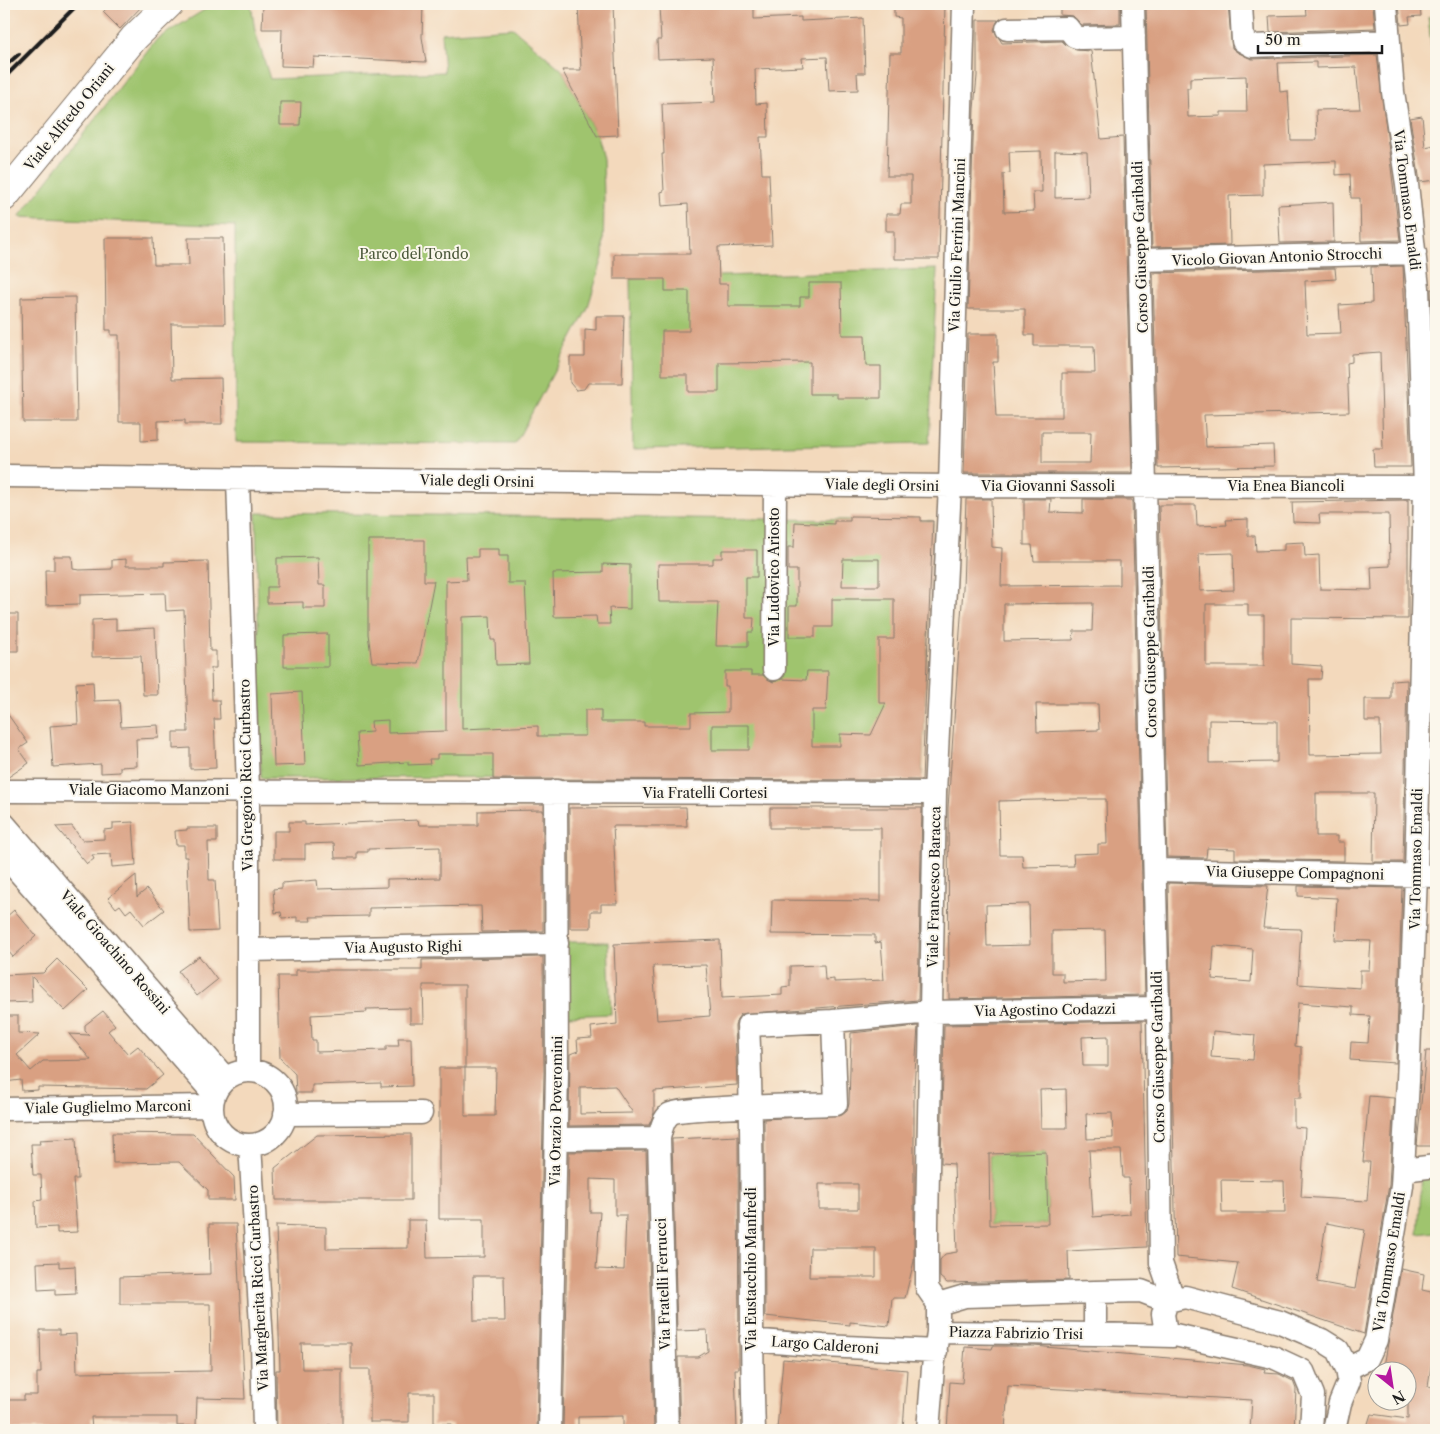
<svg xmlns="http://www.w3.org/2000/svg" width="1440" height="1434" font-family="'Libre Caslon Text',serif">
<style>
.green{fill:#9fc46e;stroke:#5e7045}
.building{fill:#d9a082;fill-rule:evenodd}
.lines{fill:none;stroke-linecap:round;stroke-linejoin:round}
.minor-casing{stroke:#887a6c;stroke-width:25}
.major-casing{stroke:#887a6c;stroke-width:30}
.minor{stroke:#fff;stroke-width:22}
.major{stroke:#fff;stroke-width:28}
.rail{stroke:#1c1c1c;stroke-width:4}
.labels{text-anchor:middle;stroke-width:4;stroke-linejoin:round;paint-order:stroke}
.street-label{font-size:14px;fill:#1c1c1c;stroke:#fbf7ec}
.park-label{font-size:14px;fill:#4a5739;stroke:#fbf7ec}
</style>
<rect width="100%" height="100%" fill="#fbf7ec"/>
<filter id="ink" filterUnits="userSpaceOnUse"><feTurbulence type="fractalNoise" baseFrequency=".02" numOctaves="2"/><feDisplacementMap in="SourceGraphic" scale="10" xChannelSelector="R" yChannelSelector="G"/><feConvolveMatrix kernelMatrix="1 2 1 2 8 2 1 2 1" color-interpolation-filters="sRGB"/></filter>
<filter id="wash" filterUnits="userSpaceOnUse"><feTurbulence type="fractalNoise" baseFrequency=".0096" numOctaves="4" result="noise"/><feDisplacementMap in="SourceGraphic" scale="20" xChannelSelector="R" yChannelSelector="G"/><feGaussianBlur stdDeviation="1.12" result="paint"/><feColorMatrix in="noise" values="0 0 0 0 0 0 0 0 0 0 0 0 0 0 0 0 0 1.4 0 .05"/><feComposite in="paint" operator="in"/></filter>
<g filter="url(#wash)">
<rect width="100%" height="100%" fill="#f3d9bc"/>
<!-- green -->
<path class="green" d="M214,4H251L255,31L270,79L444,72L441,33L513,28L562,70L597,136L603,159L604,199L603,257L587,310L515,444L236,442L235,226L19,217L157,39Z
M1436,16V88L1428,17Z
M937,269L929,443L633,449L630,279Z
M256,513L933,521L922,776L261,778Z
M567,942H608L611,1014L567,1016Z
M1046,1152L1048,1224L990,1225L989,1154Z
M1436,1172V1232L1418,1234L1422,1174Z"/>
<g id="blocks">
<!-- building -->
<path class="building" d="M111,4H144L120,29L103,12Z
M263,4H423L422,37L426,62L314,57L313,67L281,66L282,29H262Z
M578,4H613L618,135L597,136L562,70H581Z
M716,4H754V19L801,17V21L863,18L865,73H857L858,90L829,91L827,57L802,58L803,67L755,69L756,104L767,103L768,137H760L762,174H769L772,245L718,247L719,284H728V306H800V297H809V283H841L842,335H865L866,366H881V398H837V394H810V362L719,363V392H688V375H662V331H689V291H665V279H614V254H690L688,204L662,206L661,192L664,191L662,154H664L662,104L715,102L713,57L658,59L657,40H661L659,7Z
M894,4H945L939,259H894V231H886V214H900L901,204H911V176H887L890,53H901V18L894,17Z
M1060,4H1120V24L1082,25L1073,16L1060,15Z
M1146,4H1228L1232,48L1237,52L1252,59L1377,55L1400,240L1361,241L1360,198H1351L1350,174L1336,175V161L1263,164V195L1229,196L1230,245L1152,247ZM1316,62V68L1356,67L1360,109L1316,110L1317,140H1291L1288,91L1280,92L1278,63ZM1246,76L1247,112H1221V116L1188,117L1187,88H1190V78Z
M1306,4H1373L1375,28L1270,32L1269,16L1307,15Z
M1399,4H1420L1421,16L1409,17L1410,24L1401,25Z
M977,20H998L994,30L1002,43L1062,41L1076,50L1091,51L1101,139L1123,137L1132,473H964L968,334H998V362H993L996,417H1062V373H1095L1094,346H1034V335H1025V309H968L974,109L977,76ZM1041,151L1042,192H1033L1034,211L1004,212L1003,174L1010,173L1009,152ZM1055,151L1087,152L1089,197L1055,198ZM1042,432H1091L1090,463H1042Z
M280,102H301L300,125H280Z
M1422,116L1425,147L1435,145L1436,180L1420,182L1410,118Z
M1333,202L1334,242L1280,243L1278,205Z
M105,238H153L154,265H189L188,238H223L225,324H171L172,379L221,378L222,424H185V420L158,421V440L141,441V422H119V335H111V330H106Z
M1403,266L1411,467H1374L1373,449H1383L1380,352L1352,354V362L1347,363L1349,412L1204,415L1206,447L1273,445L1274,466L1158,468L1153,273L1335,268L1336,279L1305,281L1307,334L1341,333L1339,305L1372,303L1371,267Z
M1431,289H1436V363H1434Z
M75,297L77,422H23L21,298Z
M596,316H624L622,383H588L584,389L576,390L570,383V357H585V329L596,330Z
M966,499H991L992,547L1002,548L1001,586L1120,585V561H1034L1032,545H1024V499H1051L1050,512L1083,513V499L1132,500L1145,995L949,999L948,808L963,588ZM1093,603L1092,631H1074L1073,640L1004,641V604ZM1036,704H1098L1099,730L1037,732ZM1075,799H1106L1107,844H1098V853L1073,854L1074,866L1023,867L1022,855H1000L999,801ZM1029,904L1030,945L987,946L986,905ZM1105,930L1106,981L1063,982V973H1052V931Z
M1408,500V619L1291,618V664L1322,666L1321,679H1309L1310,755L1381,754L1380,721H1365V699H1391V681L1407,680L1403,862H1373L1374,793H1316V836H1337V842H1344V861L1235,859V849L1207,848L1206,858L1167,857L1159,505H1196L1197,526L1227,525L1226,520L1248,519V536H1255L1256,551L1284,550V543L1304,542L1305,556L1319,555L1320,589L1372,590L1371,567L1390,566L1389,514H1319L1320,523L1293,522L1292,502ZM1233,553L1234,590L1200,591L1199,554ZM1206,604H1248V615H1264V666H1206ZM1209,720L1277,721V762L1209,763Z
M850,516L921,517V521H933L922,780L493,779V754H437V759H429L430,764L408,765V762L359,765L357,733L372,732L371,721L388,720V733L446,731V581L467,580L466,557H478V549H499V556H508V583H525L529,664L496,665L495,640H491L490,616L462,617V729L538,726V736H585V710H601V722H644V726H691V713L728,712V686H725V671H751V675H763L773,682L782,679L806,680L807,671H828L826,710H812V746H840V734L871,735L886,703H879V639H894V599H832V627H815V637H789V606H797V570H788V547H794L795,522L834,524V521H850ZM843,559H879V586H842ZM712,725H749V750H712Z
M368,540H424V581H434L418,663L372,662L368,634Z
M722,550H757V577H746V618H754L753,632H748V646H716L718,602H659L658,564H713V558H722Z
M54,556H72L73,569L79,570L112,569V560L126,559V566H164V562L208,561L210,651H216V668H211L212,700H219L220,719H214L216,768L190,769V748L173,749V732H188L184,610L166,611L165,593L80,595V604L46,605L45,570H54Z
M318,557L319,585H325V608H303V602L267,603V587H277V558Z
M603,564L630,565V609L609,608L610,624H597L596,616L554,617L553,573L603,572Z
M4,614H18V651H4Z
M116,619V630L155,628L158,695H143L141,656L92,657V620Z
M328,634V667H284V635Z
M93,682L94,701L119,700L121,727L158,725L159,738L136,739L137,766L120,767V772L101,773V764L53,767L50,726L78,724L76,683Z
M302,692L305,765L274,766L272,694Z
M4,709L28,743L19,749L29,763L7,778H4Z
M686,807L687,826H613L617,904H601V911H591V928H570L569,808Z
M770,808H922L918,1000L741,1014L737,1019L735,1026L737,1085L654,1091V1113L649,1125L569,1126L570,1054L578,1051L577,1039L592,1038L591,1027L617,1024L614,944L720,940L722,998L782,995V987L790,986V966L824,965L825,980L834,979V982L884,980L881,942L875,943V935L771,934L772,900L881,901V828H770ZM706,965L710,1016L657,1020L653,966ZM615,1086L633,1113L580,1114V1087Z
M543,810V931L482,932L481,906L369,908V916L310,917L311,921H297V917L282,918L281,912L275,913L273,889L282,888V883L317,880L318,889L387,887V879L440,878V847L368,849V852H357V858H335L334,843L305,844V859H274V831H289V822H305V825L418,820L419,825H478V811Z
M133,822L136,865L112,867L111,854L92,855L94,859L87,864L56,827L72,826L82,840L104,839V830L113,829V823Z
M187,828H217V842H208L209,880H215L218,931L190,932L187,857H184V845H176L175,831L187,830Z
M136,875L137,897L147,889L164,910L144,925L131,909L126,913L120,905L116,908L108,898Z
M1168,883L1268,886L1263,928L1301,929L1298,984L1360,988V970H1369L1371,941L1335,940L1337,898L1298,896V886L1402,888L1396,1063L1350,1060L1351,1042L1368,1043L1370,1016L1353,1015V1007L1298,1003L1295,1046L1301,1047V1098H1294V1127L1305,1128L1301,1197L1367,1201L1370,1162H1363L1369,1096L1394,1098L1389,1185L1364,1334L1232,1289L1238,1263L1176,1257ZM1214,946L1253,949L1251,982L1212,979ZM1213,1031L1255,1035L1253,1060L1211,1057ZM1221,1180L1284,1181L1285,1213H1222ZM1326,1223L1365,1230L1355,1289L1317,1282Z
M14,910L36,936L13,957L4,946V919Z
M199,956L217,980L197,996L178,971Z
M543,957L544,1072L537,1430H452V1424H434V1393H409V1422H370V1369H351V1343H301L302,1369H342V1425H328V1430H277L276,1370H280L276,1225L326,1227V1249L408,1248V1220H426L427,1258L484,1257V1219H439V1068H465V985H423L424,1023H410V1008L366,1009L367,1012L311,1015L312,1040H316V1052L386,1050V1046H399L398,1038H411L412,1086L381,1087V1083L312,1085V1093H296L295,1074L280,1058L278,976H296V970H422V960ZM465,1068H496L495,1116H465ZM473,1276H504L505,1321H474Z
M57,959L88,990L65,1011L31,976L32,1002L6,1003L5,975L43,973Z
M103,1011L115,1025L108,1031L128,1054L138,1046L163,1075L146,1089L38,1087V1090L22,1091L21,1080L4,1082V1016H18V1033L40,1034L17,1055L31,1071L43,1061L91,1060L69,1034L89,1035L85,1031V1025Z
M1142,1021L1147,1247L1068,1251L1069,1280L947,1283L940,1277V1260L945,1254L957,1252L954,1164L941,1163L944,1025ZM1108,1036V1066H1083L1082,1037ZM1066,1089L1067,1128H1041L1040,1090ZM1112,1113L1113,1138L1087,1139L1086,1114ZM1089,1150H1121L1123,1178H1129L1130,1214L1093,1217ZM1046,1152L1048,1224L990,1225L989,1154Z
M918,1026L914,1088V1261L905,1298H892L889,1326L850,1322V1325L765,1316L764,1119L842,1115L847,1111L849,1104L851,1033ZM819,1184H858V1209H819ZM810,1248H876V1277H809Z
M1426,1051H1436V1146H1417Z
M112,1133L193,1134L234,1177L235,1200H208V1190L179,1162L113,1163Z
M411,1134V1200H276L275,1168L317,1135Z
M738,1136L739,1369H735L737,1430H680L678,1357H698L708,1351L707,1330L677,1331L672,1139Z
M76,1138L78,1179H73L77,1232L57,1233V1227L36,1228L35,1201L42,1200L41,1175H33L31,1144H40L39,1140Z
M646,1151L654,1430H623V1416L578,1417V1430H563L569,1152ZM590,1179L615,1180V1215H626L624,1270L596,1269L600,1212H590Z
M209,1224H236L245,1399L197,1398L196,1426H177V1417H91L92,1430H17L4,1428V1400H24V1395H37V1373H41L40,1330H59V1335L76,1334L77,1373L211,1371L210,1304H120V1277L210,1274Z
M59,1262V1267L75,1266L76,1294L55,1295V1289L38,1290L37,1263Z
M1401,1269L1424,1274L1422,1290L1436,1293V1333L1428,1386L1436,1388V1430H1366L1371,1414L1408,1419V1372H1383Z
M993,1346H1034L1248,1365L1265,1369L1264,1373L1279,1374L1293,1381L1296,1389L1294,1430H1250L1252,1400L1008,1386L1005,1430H947L950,1382L962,1383L965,1347L992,1349Z
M783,1359L907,1370L903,1430H777Z"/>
</g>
</g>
<g filter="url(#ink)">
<use href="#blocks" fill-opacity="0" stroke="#887a6c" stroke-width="1"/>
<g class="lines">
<defs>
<path id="minor" d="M1133,4L1158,1008L1161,1263L1173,1298
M1241,4L1243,41L1252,46L1389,41
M1007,29L1068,28L1074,36L1080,38L1134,37
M1140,260L1415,253
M4,476L950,486L1436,487
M238,479L248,790V1071
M774,669L775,485
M4,791L935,793
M4,824L226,1079
M4,855L214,1094
M1155,870L1436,876
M248,950L557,944
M833,1021L931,1012L1158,1008
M212 1108a37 37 0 1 1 74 0a37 37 0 1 1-74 0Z
M4,1109L212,1106
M285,1114L421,1113
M556,1139L659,1138
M250,1145L262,1342L264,1430
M1403,1170L1436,1166
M1167,1301L1141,1291L1095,1292V1334L1173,1336
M938,1304L965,1296L1095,1292
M938,1332L1095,1334
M751,1340L823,1346L936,1351
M1347,1369L1367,1359L1376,1340L1402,1186L1408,1081L1416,876L1425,487L1418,288L1407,184L1393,92L1386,4
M550,1430L557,1072L556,791
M667,1430L659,1138C661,1130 663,1119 670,1114C680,1107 814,1105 836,1104L833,1021L748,1025C755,1160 749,1295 754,1430
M928,1430L933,1368L938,1332V1304L927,1288V1225L935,793L950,486L964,4
M1311,1430L1313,1395L1303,1371L1273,1357L1166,1333L1163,1314L1167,1301L1185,1297L1280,1322L1322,1340L1338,1350L1347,1369L1349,1381L1340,1403L1334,1430"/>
<path id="major" d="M4,197L134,38L169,4"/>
</defs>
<!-- minor casing -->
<use href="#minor" class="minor-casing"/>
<!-- major casing -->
<use href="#major" class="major-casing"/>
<!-- minor -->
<use href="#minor" class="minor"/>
<!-- major -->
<use href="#major" class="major"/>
<!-- rail -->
<path class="rail" d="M4,67L19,54
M4,78L78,4"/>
</g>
</g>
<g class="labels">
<!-- street labels -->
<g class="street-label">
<text transform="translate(69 117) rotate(-51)" y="5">Viale Alfredo Oriani</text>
<text transform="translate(1407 200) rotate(83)" y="5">Via Tommaso Emaldi</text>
<text transform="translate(957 245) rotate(-88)" y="5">Via Giulio Ferrini Mancini</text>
<text transform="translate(1140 247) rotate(-92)" y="5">Corso Giuseppe Garibaldi</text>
<text transform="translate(1277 257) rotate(-2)" y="5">Vicolo Giovan Antonio Strocchi</text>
<text transform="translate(477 481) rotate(1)" y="5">Viale degli Orsini</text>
<text transform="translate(882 485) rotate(1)" y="5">Viale degli Orsini</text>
<text x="1048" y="491">Via Giovanni Sassoli</text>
<text x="1286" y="491">Via Enea Biancoli</text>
<text transform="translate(774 577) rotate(-90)" y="5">Via Ludovico Ariosto</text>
<text transform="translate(1150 652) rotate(-91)" y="5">Corso Giuseppe Garibaldi</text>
<text transform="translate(246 775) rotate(-91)" y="5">Via Gregorio Ricci Curbastro</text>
<text x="149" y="795">Viale Giacomo Manzoni</text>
<text x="705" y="798">Via Fratelli Cortesi</text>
<text transform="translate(1416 859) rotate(-89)" y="5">Via Tommaso Emaldi</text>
<text transform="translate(1295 873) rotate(1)" y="5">Via Giuseppe Compagnoni</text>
<text transform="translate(934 887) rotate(-89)" y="5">Viale Francesco Baracca</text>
<text transform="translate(403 947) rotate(-1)" y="5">Via Augusto Righi</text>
<text transform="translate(115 952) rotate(49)" y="5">Viale Gioachino Rossini</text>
<text transform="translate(1045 1010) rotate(-1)" y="5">Via Agostino Codazzi</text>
<text transform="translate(1158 1057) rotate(-91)" y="5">Corso Giuseppe Garibaldi</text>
<text transform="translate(108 1107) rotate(-1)" y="5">Viale Guglielmo Marconi</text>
<text transform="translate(556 1111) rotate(-89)" y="5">Via Orazio Poveromini</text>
<text transform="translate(1389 1262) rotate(-81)" y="5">Via Tommaso Emaldi</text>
<text transform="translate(751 1269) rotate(-90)" y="5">Via Eustacchio Manfredi</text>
<text transform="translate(663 1284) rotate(-92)" y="5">Via Fratelli Ferrucci</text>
<text transform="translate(258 1288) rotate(-93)" y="5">Via Margherita Ricci Curbastro</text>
<text transform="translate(1016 1333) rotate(1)" y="5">Piazza Fabrizio Trisi</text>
<text transform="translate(825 1345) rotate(4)" y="5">Largo Calderoni</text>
</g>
<!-- park labels -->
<g class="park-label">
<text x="414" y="259">Parco del Tondo</text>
</g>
</g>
<!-- margin -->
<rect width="1440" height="1434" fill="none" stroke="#fbf7ec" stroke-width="20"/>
<!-- north arrow -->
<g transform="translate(1392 1386) rotate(150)"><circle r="24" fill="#fbf7ec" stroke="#a29f99"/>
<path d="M0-4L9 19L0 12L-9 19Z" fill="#b5179e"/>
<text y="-8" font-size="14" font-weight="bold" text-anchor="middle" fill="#1c1c1c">N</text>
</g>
<!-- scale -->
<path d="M1258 45v8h124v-8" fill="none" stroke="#1c1c1c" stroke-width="2.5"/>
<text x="1265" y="45" font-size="15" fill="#1c1c1c" stroke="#fbf7ec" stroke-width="4" paint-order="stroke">50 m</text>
</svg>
